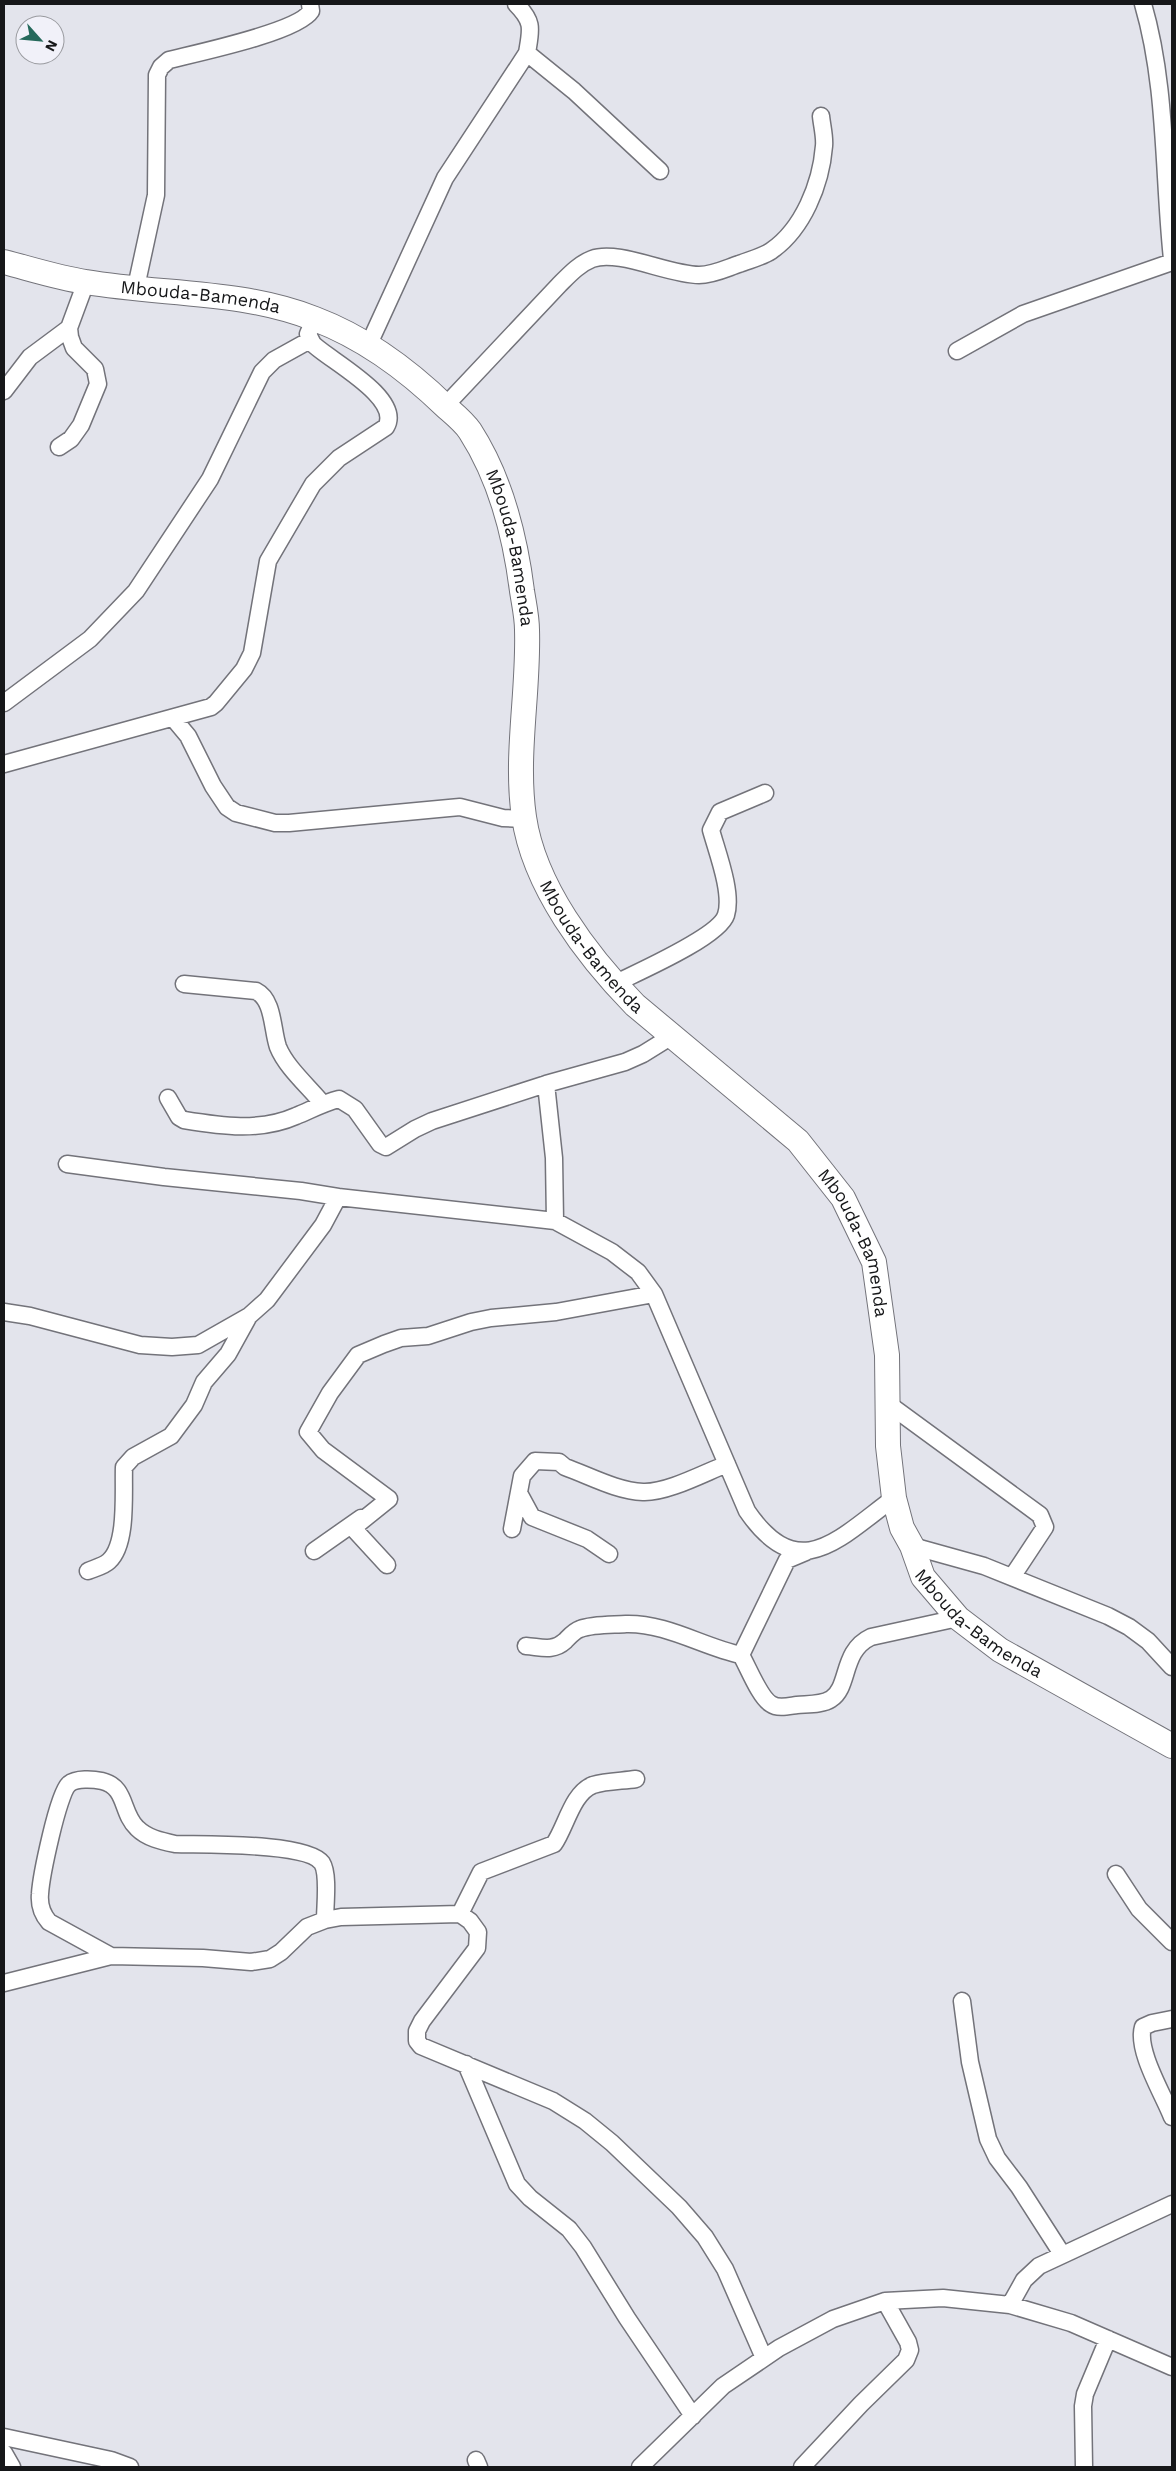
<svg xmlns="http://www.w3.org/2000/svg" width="1176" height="2471" font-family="'Work Sans',sans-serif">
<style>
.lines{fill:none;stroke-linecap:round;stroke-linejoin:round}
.minor-casing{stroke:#73737a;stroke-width:19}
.highway-casing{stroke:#73737a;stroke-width:26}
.minor{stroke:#fff;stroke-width:16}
.highway{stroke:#fff;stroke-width:24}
.labels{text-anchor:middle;stroke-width:5;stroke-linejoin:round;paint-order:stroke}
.street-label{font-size:18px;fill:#161719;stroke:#f1f1f9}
</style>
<rect width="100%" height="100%" fill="#e3e4ec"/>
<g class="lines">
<defs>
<path id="minor" d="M1143,4C1167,86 1163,174 1172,259
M527,53L574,91L660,171
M136,287L156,195L157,75L161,67L169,60C197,53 298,32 311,11L310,4
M369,344L445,178L527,53C531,29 534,22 516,4
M957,351L1023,314L1172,262
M4,391L30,357L69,328
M445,406L559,285C569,275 579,264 592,259C618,249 669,275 699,275C713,275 727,268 739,264C749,260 762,257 771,251C803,229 821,184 824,146C825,137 822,126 821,116
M59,447L71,439L81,425L98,384L95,369L74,348L70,337L69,328L86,282
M4,703L90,639L136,591L210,479L262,372L274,360L310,340
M173,718L188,736L213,786L227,807L236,813L275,823H289L449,808L460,807L503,818L524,819
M4,764L211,707L216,703L244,669L252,653L268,561L313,484L339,458L386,427C403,398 329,360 313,344L308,334L315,318
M184,984L256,991C274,1000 272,1030 278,1047C286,1067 308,1086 322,1103
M614,984C638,972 719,937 726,915C733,893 717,852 711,830L720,812L765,793
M546,1084L554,1158L555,1221
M168,1098L179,1117L184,1120C221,1126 260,1132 296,1116C311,1110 323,1103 339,1099L355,1109L380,1144L386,1147L415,1129L432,1121L546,1084L625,1062L643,1054L672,1036
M67,1164L164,1177L301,1191L338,1197
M4,1312L30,1316L140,1345L172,1347L198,1345L249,1316L267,1300L323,1225L338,1197L555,1221L612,1252L638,1272L654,1294L747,1511C799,1587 839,1538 894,1498
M887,1403L1040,1515L1045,1527L1012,1577
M519,1493L532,1517L587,1539L609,1554
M512,1529L522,1476L535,1461L559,1462L565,1467C590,1476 617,1491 643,1492C667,1493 704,1473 727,1464
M912,1546L984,1566L1108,1616L1129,1627L1148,1641L1172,1667
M314,1551L361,1518
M387,1565L353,1528L389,1499L323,1450L308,1432L330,1393L358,1355L384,1344L401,1338L428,1336L471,1322L491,1318L556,1312L654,1294
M88,1571C95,1568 104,1566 109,1561C128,1544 123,1491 124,1467L133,1457L171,1436L194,1405L204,1382L228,1354L249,1316
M526,1646C541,1647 553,1652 565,1641C570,1636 574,1631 580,1629C593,1624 613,1625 626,1624C667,1623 703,1647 741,1655L787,1560L806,1552
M741,1655C748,1667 760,1698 771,1704C778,1709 789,1706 797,1705C807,1704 822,1705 831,1699C850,1687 841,1651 871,1637L958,1618
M1116,1874L1139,1909L1172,1942
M460,1914L481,1872L554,1844C566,1827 572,1793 593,1785C606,1781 623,1781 636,1779
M111,1956L49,1922C42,1914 39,1905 40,1894C41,1877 58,1793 69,1784C76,1778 93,1779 102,1781C127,1787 121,1813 137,1828C147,1838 161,1841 175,1844C202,1845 307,1842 322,1863C329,1874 325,1906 325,1920
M4,1983L111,1956L203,1958L251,1962L270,1959L281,1952L307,1927L325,1920L341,1917L460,1914L470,1921L478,1932L477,1948L422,2021L417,2031V2041L421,2046L553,2101L585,2121L612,2143L679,2207L705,2237L725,2269L764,2358
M962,2001L970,2062L988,2139L997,2158L1019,2187L1062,2254
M1172,2019L1152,2023L1143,2027C1136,2050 1163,2094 1172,2117
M466,2064L517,2184L530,2198L569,2229L583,2247L627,2318L693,2416
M1010,2305L1024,2280L1039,2266L1172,2204
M4,2437L111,2460L130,2467
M4,2453L12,2467
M476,2460L479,2467
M640,2467L723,2386L779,2348L833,2319L885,2301L943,2298L1010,2305L1071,2323L1172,2367
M802,2467L861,2404L906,2360L910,2350L908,2342L885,2301
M1084,2467L1083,2406L1085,2394L1108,2339"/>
<g id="highway">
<path id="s1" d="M4,262C31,269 59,278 86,282C162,295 242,290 315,319C365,338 408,370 446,407C454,414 464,422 470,431C501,479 515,535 522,591C524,604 527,617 527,630C529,692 515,755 524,817C534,886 587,956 635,1005L798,1141L843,1198L874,1262L887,1355L888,1446L894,1498L902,1528L912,1546L923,1577L958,1618L1000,1650L1172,1746"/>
</g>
</defs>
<!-- minor casing -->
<use href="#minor" class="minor-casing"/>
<!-- highway casing -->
<use href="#highway" class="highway-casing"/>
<!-- minor -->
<use href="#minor" class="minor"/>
<!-- highway -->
<use href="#highway" class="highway"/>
</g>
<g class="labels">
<!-- street labels -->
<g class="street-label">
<text dy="6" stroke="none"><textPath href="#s1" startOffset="200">Mbouda-Bamenda</textPath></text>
<text dy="6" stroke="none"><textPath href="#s1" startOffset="635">Mbouda-Bamenda</textPath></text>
<text dy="6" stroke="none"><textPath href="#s1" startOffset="1055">Mbouda-Bamenda</textPath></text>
<text dy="6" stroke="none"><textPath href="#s1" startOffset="1459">Mbouda-Bamenda</textPath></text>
<text dy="6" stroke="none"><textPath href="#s1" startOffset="1879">Mbouda-Bamenda</textPath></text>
</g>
</g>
<!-- border -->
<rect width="1176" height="2471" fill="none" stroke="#161719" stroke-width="10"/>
<!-- north arrow -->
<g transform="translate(40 40) rotate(117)"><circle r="24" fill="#f1f1f9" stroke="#999a9f"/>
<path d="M0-4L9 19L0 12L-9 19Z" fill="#25695b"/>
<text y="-8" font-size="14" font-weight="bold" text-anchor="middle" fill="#161719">N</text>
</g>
</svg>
